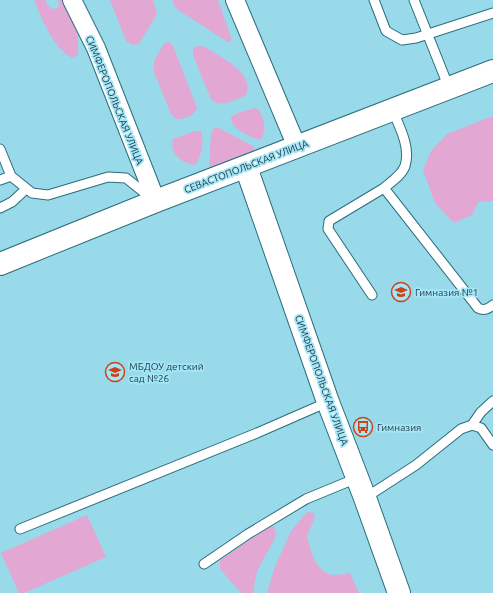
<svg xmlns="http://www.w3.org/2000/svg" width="493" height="593" font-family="Ubuntu,sans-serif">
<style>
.green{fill:#e2a8d3}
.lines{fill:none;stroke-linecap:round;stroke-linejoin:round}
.service-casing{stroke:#2b6d7d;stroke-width:11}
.minor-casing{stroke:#2b6d7d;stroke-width:20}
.tertiary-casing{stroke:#2b6d7d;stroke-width:24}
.secondary-casing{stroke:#2b6d7d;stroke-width:24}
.service{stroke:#fff;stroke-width:9}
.minor{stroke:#fff;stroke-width:18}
.tertiary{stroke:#fff;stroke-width:22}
.secondary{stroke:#fff;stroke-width:22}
.labels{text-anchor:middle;stroke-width:3.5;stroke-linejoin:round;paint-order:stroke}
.street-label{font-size:10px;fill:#1d383f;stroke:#a4e6f8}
.poi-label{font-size:10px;fill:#1d383f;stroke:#a4e6f8;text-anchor:start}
</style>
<rect width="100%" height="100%" fill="#98d9ea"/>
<!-- green -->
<path class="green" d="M34,0H46L47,5L52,9L58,8L59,4L58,0H70C76,17 79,38 78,55L72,58C52,46 43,21 34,0Z
M110,0H153L157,14L139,44L133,45L126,41Z
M172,0H218L231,37V42H228L181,12L176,8Z
M169,42L173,46L197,108C195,116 184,119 176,119L171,114L154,72C152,60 158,53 165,43Z
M199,46L205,47C220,57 258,74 245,96C233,100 221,109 211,99L193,55V50L194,47Z
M255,108L259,110C264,121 268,130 260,140C250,137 231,129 231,118L235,114Z
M493,116V201L478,202L472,215L454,223L435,203L423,170L431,151L447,134Z
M217,127L253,146L254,149L253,153L212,168L209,166L211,133L214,128Z
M195,131H201C204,142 202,156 195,165C182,164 169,153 173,139Z
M307,512L315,513L313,522L307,536C311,551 315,573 334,575C339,575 345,574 350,573L359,593H267L274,569L291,531Z
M87,515L106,557L24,593H19L1,553Z
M274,526L276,536L257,571L253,593H241L220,569V560L267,528Z"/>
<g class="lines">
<defs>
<path id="service" d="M374,0L386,31L402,40L416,38L493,13
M414,0L449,88
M0,149L11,176L32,193L48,195L108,177L126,178L151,198
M0,180L11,176
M384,188C391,182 402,175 405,166C411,147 399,126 392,109
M0,208L12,202L26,189
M372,295L328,229L329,221L384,188L478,308C484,311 488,309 493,305
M472,425L481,412L493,401
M365,498L416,465L461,429L472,425L481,428L493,445
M20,529L257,433L328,402
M204,564L248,534L306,499L357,478"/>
<path id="minor" d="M72,0L96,48L156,201
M235,0L297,147"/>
<path id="tertiary" d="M246,167L328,402L365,498L399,593"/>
<path id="secondary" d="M0,264L156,201L493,71"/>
</defs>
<!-- service casing -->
<use href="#service" class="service-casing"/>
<!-- minor casing -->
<use href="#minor" class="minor-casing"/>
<!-- tertiary casing -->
<use href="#tertiary" class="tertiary-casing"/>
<!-- secondary casing -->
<use href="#secondary" class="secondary-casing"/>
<!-- service -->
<use href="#service" class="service"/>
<!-- minor -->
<use href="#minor" class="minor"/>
<!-- tertiary -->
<use href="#tertiary" class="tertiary"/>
<!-- secondary -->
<use href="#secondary" class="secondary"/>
</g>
<!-- icons -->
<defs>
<symbol id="school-ring" viewBox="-11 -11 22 22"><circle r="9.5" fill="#a4e6f8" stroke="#cc431a" stroke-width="1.5"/><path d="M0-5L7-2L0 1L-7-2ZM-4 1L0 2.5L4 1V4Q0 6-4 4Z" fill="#cc431a"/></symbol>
<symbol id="bus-ring" viewBox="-11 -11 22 22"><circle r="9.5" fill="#a4e6f8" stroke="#cc431a" stroke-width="1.5"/><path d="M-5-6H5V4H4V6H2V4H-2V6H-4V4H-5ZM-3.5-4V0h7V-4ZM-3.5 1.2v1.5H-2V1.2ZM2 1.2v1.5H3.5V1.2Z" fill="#cc431a"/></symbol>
</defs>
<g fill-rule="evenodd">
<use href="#school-ring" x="390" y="281" width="22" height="22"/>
<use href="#school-ring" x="104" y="361" width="22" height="22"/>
<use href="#bus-ring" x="352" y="416" width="22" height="22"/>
</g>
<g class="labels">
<!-- street labels -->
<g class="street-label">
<text transform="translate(115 100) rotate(68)" y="4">СИМФЕРОПОЛЬСКАЯ УЛИЦА</text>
<text transform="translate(246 166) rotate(-21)" y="4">СЕВАСТОПОЛЬСКАЯ УЛИЦА</text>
<text transform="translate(322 380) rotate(70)" y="4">СИМФЕРОПОЛЬСКАЯ УЛИЦА</text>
</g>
<!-- poi labels -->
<g class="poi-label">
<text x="415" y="296">Гимназия №1</text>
<text x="129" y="370">МБДОУ детский<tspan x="129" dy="12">сад №26</tspan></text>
<text x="377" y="431">Гимназия</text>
</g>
</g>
</svg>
